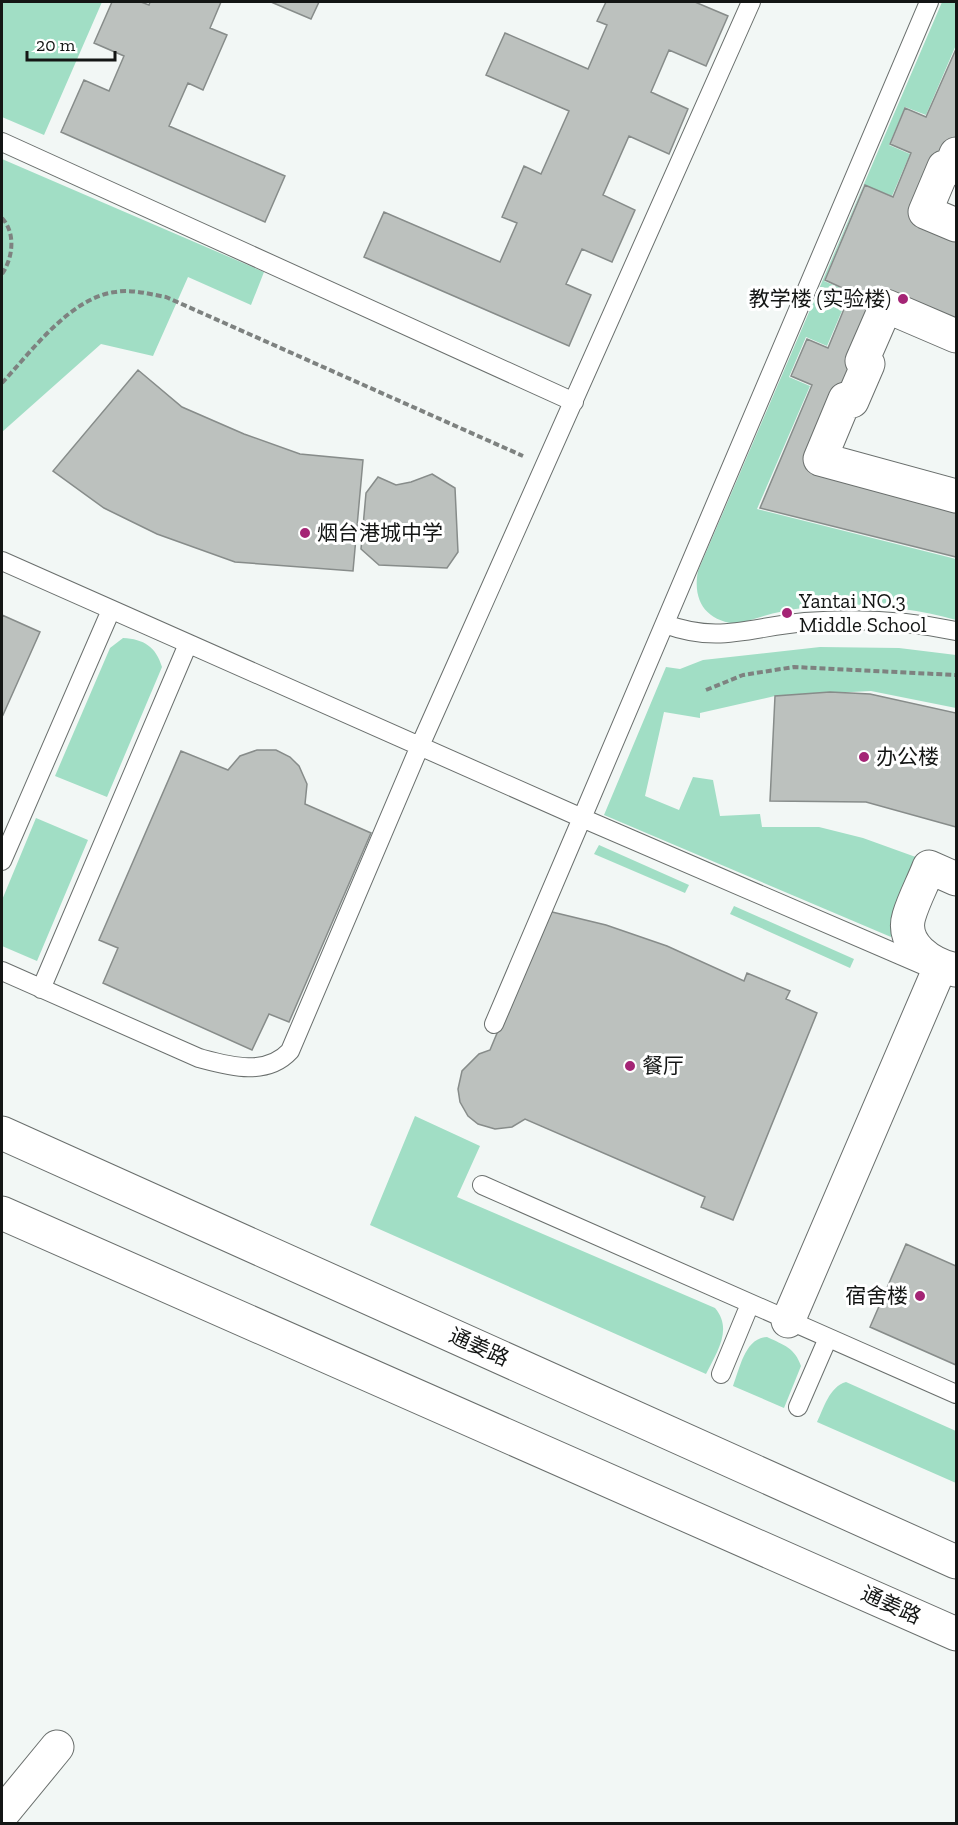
<svg xmlns="http://www.w3.org/2000/svg" width="958" height="1825" font-family="'Zilla Slab','Noto Sans SC',serif">
<style>
.green{fill:#a1dec5}
.building{fill:#bcc1be;stroke:#878c8a;stroke-width:1.5}
.lines{fill:none;stroke-linecap:round;stroke-linejoin:round}
.lane-casing{stroke:#6a6f6d;stroke-width:20}
.street-casing{stroke:#6a6f6d;stroke-width:35}
.secondary-casing{stroke:#6a6f6d;stroke-width:35}
.path{stroke:#7e8280;stroke-width:4;stroke-dasharray:6 3;stroke-linecap:butt}
.lane{stroke:#fff;stroke-width:18}
.street{stroke:#fff;stroke-width:33}
.secondary{stroke:#fff;stroke-width:33}
.poi-dot{fill:#a42475;stroke:#fff;stroke-width:2}
.labels{text-anchor:middle;stroke-width:6;stroke-linejoin:round;paint-order:stroke}
.poi-label{font-size:21px;fill:#141615;stroke:#fff;text-anchor:start}
.street-label{font-size:21px;fill:#141615;stroke:#fff}
</style>
<rect width="100%" height="100%" fill="#f2f7f5"/>
<!-- green -->
<path class="green" d="M2,2H102L44,135L2,117Z
M942,2H956V45L926,115L905,107L889,145L910,154L892,196L864,185L824,281L850,292L827,346L806,337L789,377L810,386L757,509L956,559V620C886,601 808,598 739,624C707,622 692,602 698,571Z
M2,159L264,272L251,305L188,277L153,356L101,344L2,432Z
M123,638C144,639 156,647 162,667L107,797L55,776L110,648Z
M820,647L899,648L956,655V708L871,691L775,696L700,713V718L664,712L645,796L679,810L693,777L713,780L720,816L760,814L762,827H819L863,838L924,860L891,937L604,815L666,667L680,669L703,660Z
M36,818L88,840L37,961L2,946V900Z
M599,845L689,885L685,893L594,854Z
M734,906L854,959L850,968L730,914Z
M415,1116L480,1146L457,1197L715,1308C733,1329 717,1352 706,1374L370,1225Z
M767,1337C784,1345 795,1348 801,1366L784,1408L733,1386C740,1368 745,1338 767,1337Z
M846,1382L956,1431V1483L817,1422C824,1408 829,1387 846,1382Z"/>
<!-- building -->
<path class="building" d="M112,2H141L149,5L150,2H221L210,28L227,35L203,90L188,83L169,126L285,176L265,222L61,132L84,80L109,91L124,56L94,43Z
M271,2H319L311,19Z
M606,2H695L728,16L706,66L669,50L651,92L688,109L669,154L629,136L603,195L635,210L612,262L582,249L566,284L591,295L569,346L364,257L384,212L500,262L517,223L502,217L524,166L541,174L569,111L486,75L505,33L588,69L607,25L597,21Z
M956,49V154L925,212L956,225V336L886,306L820,459L956,496V557L760,508L812,385L791,376L807,339L828,348L851,292L825,280L865,185L893,197L911,153L890,144L905,108L926,117Z
M138,370L182,407L244,434L300,454L363,460L353,571L235,562L157,534L104,508L53,471Z
M432,474L455,488L458,552L447,568L379,565L361,549L366,493L378,477L396,485L411,482Z
M2,615L40,632L3,715L2,714Z
M830,692L870,694L956,713V827L866,802L770,801L775,696Z
M257,750H276L290,757L299,766L307,784L305,804L371,833L289,1022L269,1014L252,1050L103,983L118,948L99,940L181,751L228,770L240,756Z
M548,911L606,925L667,946L744,981L747,973L790,991L786,999L817,1013L733,1220L701,1207L705,1197L525,1119L512,1127L495,1129L478,1124L468,1116L460,1102L458,1089L462,1071L479,1054L490,1050Z
M906,1244L956,1266V1365L870,1327Z"/>
<g class="lines">
<defs>
<path id="lane" d="M2,142L574,402
M2,561L582,818L494,1024
M665,624C719,644 750,627 805,622C857,618 906,620 956,631
M2,861L111,610
M923,965L582,818L929,2
M2,971L199,1058C229,1066 266,1077 290,1051L419,748L751,2
M41,989L188,644
M482,1185L956,1394
M721,1374L750,1304
M798,1407L828,1338"/>
<path id="street" d="M956,154L950,169L944,167L925,212L956,225
M956,336L886,306L862,361L868,364L852,401L845,399L820,459L956,496
M956,879L929,867C923,883 914,899 909,916C900,945 932,965 956,970
M788,1321L938,972
M2,1814L57,1747"/>
<path id="secondary" d="M2,1133L956,1562
M2,1213L956,1634"/>
</defs>
<!-- lane casing -->
<use href="#lane" class="lane-casing"/>
<!-- street casing -->
<use href="#street" class="street-casing"/>
<!-- secondary casing -->
<use href="#secondary" class="secondary-casing"/>
<!-- path -->
<path class="path" d="M2,218C16,233 13,258 2,274
M2,383C31,352 70,298 115,292C132,289 149,294 166,297L523,456
M706,690L743,675L794,667L956,675"/>
<!-- lane -->
<use href="#lane" class="lane"/>
<!-- street -->
<use href="#street" class="street"/>
<!-- secondary -->
<use href="#secondary" class="secondary"/>
</g>
<!-- markers -->
<g class="poi-dot">
<circle cx="903" cy="299" r="6"/>
<circle cx="305" cy="533" r="6"/>
<circle cx="787" cy="613" r="6"/>
<circle cx="864" cy="757" r="6"/>
<circle cx="630" cy="1066" r="6"/>
<circle cx="920" cy="1296" r="6"/>
</g>
<g class="labels">
<!-- poi labels -->
<g class="poi-label">
<text x="891" y="306" text-anchor="end">教学楼 (实验楼)</text>
<text x="317" y="540">烟台港城中学</text>
<text x="799" y="608">Yantai NO.3<tspan x="799" dy="24">Middle School</tspan></text>
<text x="876" y="764">办公楼</text>
<text x="642" y="1073">餐厅</text>
<text x="908" y="1303" text-anchor="end">宿舍楼</text>
</g>
<!-- street labels -->
<g class="street-label">
<text transform="translate(479 1347) rotate(24)" y="7">通姜路</text>
<text transform="translate(891 1605) rotate(24)" y="7">通姜路</text>
</g>
</g>
<!-- border -->
<rect width="958" height="1825" fill="none" stroke="#141615" stroke-width="6"/>
<!-- scale -->
<path d="M27 51v9h88v-9" fill="none" stroke="#141615" stroke-width="3"/>
<text x="36" y="51" font-size="18" fill="#141615" stroke="#ffffff" stroke-width="4.5" paint-order="stroke">20 m</text>
</svg>
